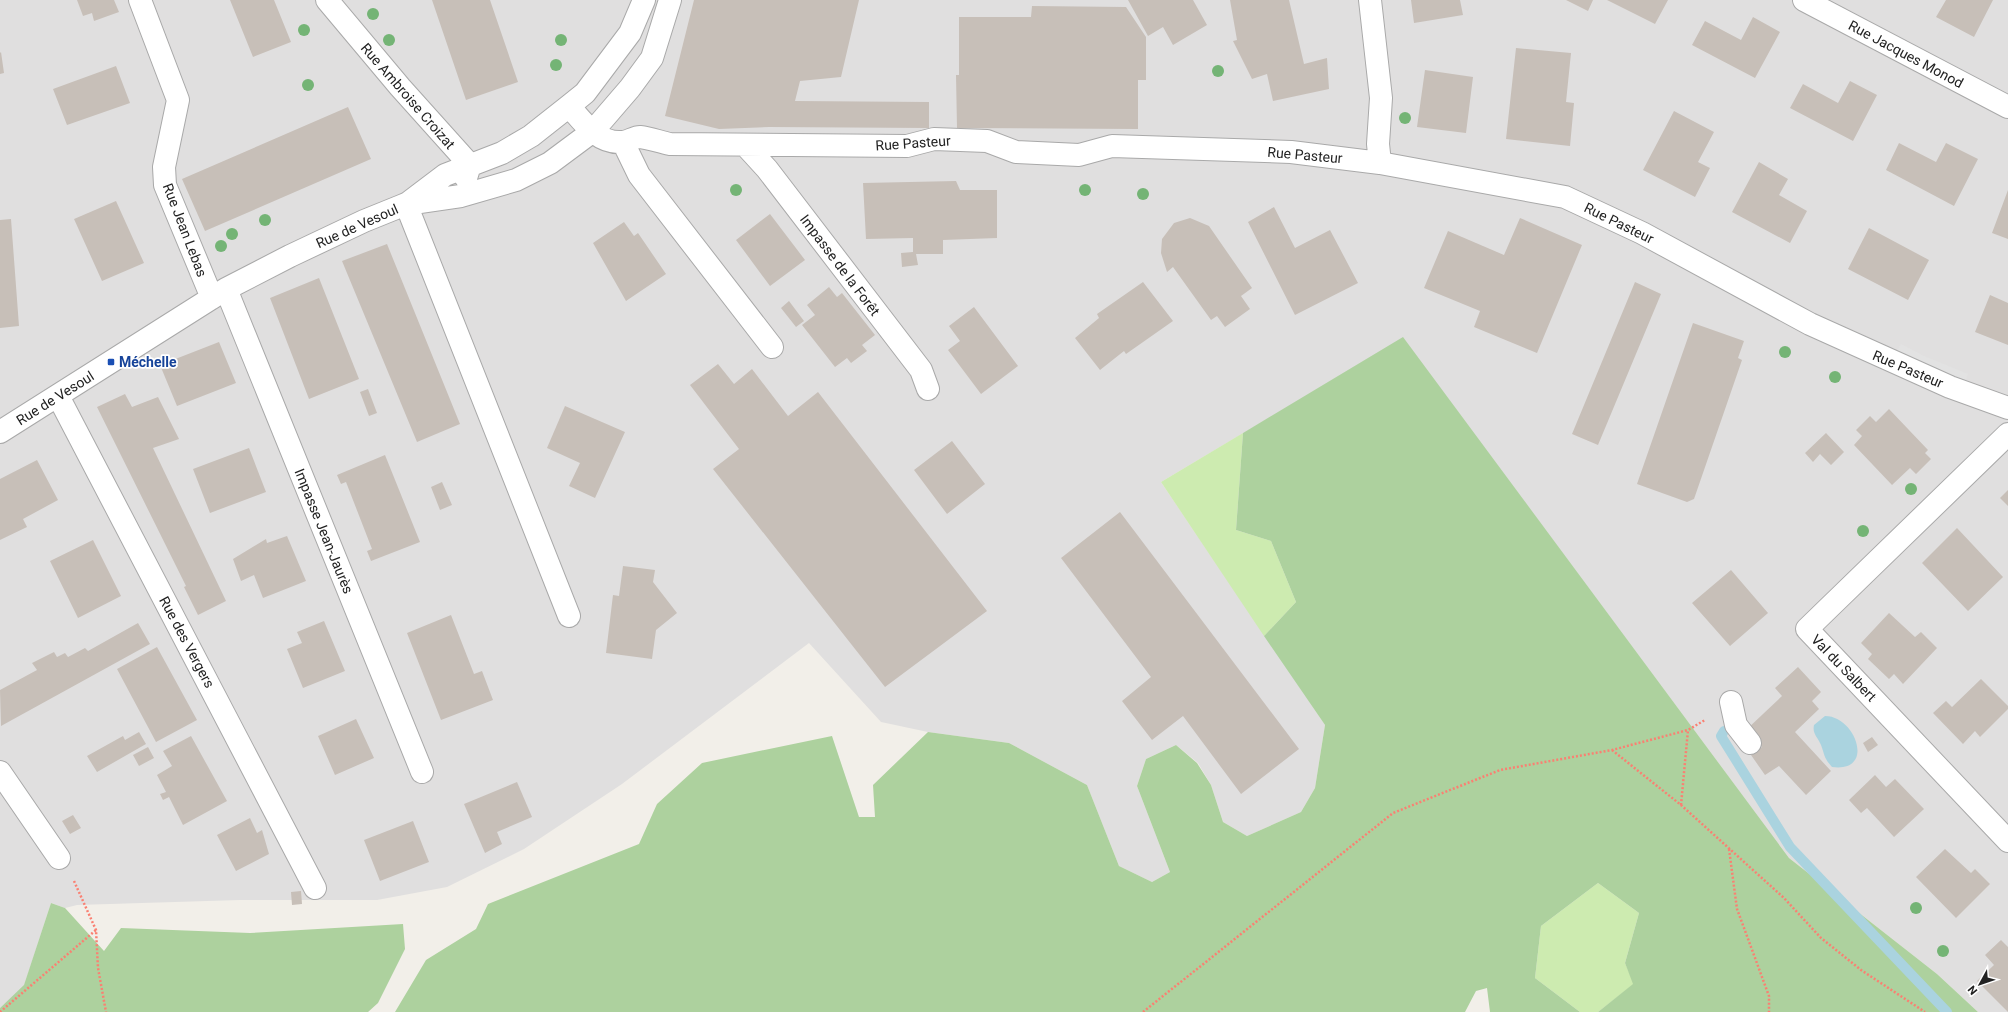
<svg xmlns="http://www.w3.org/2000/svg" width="2008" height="1012" font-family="Roboto,sans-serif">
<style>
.residential{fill:#e0dfdf}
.grass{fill:#cdebb0}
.forest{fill:#add19e}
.parking{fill:#e2e2e2}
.water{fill:#aad3df}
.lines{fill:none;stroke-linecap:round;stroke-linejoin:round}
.stream{stroke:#aad3df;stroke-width:10}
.building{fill:#c7bfb8}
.minor-casing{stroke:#a9a9a9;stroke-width:24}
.path{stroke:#fa8072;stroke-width:2.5;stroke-dasharray:2 2;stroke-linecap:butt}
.minor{stroke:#fff;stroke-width:22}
.tree{fill:#74b475}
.transit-dot{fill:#1a4fb4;stroke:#fff;stroke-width:1.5}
.labels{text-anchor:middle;stroke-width:3.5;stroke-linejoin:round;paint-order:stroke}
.street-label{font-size:14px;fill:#222;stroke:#fff}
.transit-label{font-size:14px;font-weight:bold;fill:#164399;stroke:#fff;text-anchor:start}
</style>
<rect width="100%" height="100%" fill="#f2efe9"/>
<!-- residential -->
<path class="residential" d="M0,0H2008V1012H1978L1937,974L1789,858L1403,338L1161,482L1325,725L1315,788L1301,812L1247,836L1223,822L1211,785L1198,763L1176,745L1146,759L1137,786L1170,872L1152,882L1119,866L1087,785L1009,743L928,732L881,722L809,643L622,784L524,849L447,887L377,900H240L77,905L65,908L51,903L24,986L0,1008Z"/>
<!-- grass -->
<path class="grass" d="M1243,433L1236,530L1271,541L1296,602L1264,636L1161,482Z
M1598,883L1639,913L1625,963L1634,984L1598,1012H1580L1535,978L1541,926Z"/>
<!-- forest -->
<path class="forest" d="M1403,337L1789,858L1937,974L1978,1012H1598L1633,984L1625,963L1639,913L1598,883L1541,926L1535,978L1580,1012H1490L1487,988L1476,991L1465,1012H395L426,960L476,929L488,904L639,844L657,804L702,763L832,736L859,817H875L873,785L928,732L1009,743L1087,785L1119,866L1152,882L1170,872L1137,786L1146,759L1176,745L1197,763L1211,785L1223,822L1247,836L1301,812L1315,788L1325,725L1264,636L1296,602L1271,541L1236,530L1243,433Z
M51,903L65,908L104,951L121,928L250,933L403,924L405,949L378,1003L368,1012H0V1008L24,985Z"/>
<!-- parking -->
<path class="parking" d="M1901,344L1924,356L1968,374L1965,382L1896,352Z"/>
<!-- water -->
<path class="water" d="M1825,716C1856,716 1876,773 1832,767C1824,758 1825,756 1821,745C1818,737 1812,734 1814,725Z"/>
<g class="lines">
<!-- stream -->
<path class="stream" d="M1724,731L1721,736L1790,847L1947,1012"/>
</g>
<!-- building -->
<path class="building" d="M77,0H114L119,12L94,21L92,13L83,16Z
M230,0H274L291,42L253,57Z
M432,0H490L518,82L466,100Z
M694,0H859L841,77L800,81L795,101L929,102V128L769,127L719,129L665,116Z
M1128,0H1193L1207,25L1173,45L1163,27L1148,36Z
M1230,0H1289L1304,64L1327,58L1329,89L1273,101L1267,74L1252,79L1233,41L1237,40Z
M1411,0H1460L1463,15L1414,23Z
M1566,0H1593L1588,11Z
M1607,0H1668L1655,24Z
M1946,0H1993L1974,37L1936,17Z
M1032,6L1126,7L1146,37V80H1138V129L957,128L956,75H959V17H1031Z
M1753,17L1780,32L1755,78L1692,45L1705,21L1741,40Z
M1516,48L1571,53L1566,102L1574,103L1570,146L1506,139Z
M1,52L4,73L0,74V53Z
M116,66L130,103L67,125L53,89Z
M1425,70L1473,77L1466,133L1417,127Z
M1850,81L1877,95L1853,141L1790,108L1803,84L1838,103Z
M348,107L371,159L205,231L182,179Z
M1674,111L1714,132L1698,162L1710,168L1695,197L1643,170Z
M1899,143L1936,162L1946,143L1978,159L1954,206L1886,170Z
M1759,162L1788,179L1779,195L1807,211L1790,243L1732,212Z
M956,181L960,190H997V238L943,240V254H916L918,265L902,267L901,253L913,252V238L866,239L863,183Z
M2008,190V239L1992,233Z
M116,201L144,263L102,281L74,219Z
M1274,207L1295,248L1330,230L1358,283L1295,315L1248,222Z
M770,214L805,260L770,286L736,240Z
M1190,218L1209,226L1252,288L1241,296L1250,309L1225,327L1217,316L1211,320L1173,267L1167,272L1161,253L1162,239L1174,223Z
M1520,218L1582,245L1537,353L1474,327L1480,311L1424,288L1448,231L1504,255Z
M11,219L19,326L0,328V220Z
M624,222L634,236L638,233L666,274L626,301L593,243Z
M1869,228L1929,260L1908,300L1848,269Z
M387,244L460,424L417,442L342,261Z
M319,278L359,379L309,399L270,298Z
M1143,282L1173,321L1126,354L1124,351L1100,370L1075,338L1099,318L1097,314Z
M1635,282L1661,294L1598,445L1572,434Z
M829,287L837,297L842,293L875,335L862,345L867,351L851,363L847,358L835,367L802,325L815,315L807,305Z
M1990,295L2008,303V345L1975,332Z
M789,301L804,321L796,327L781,308Z
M974,307L1018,366L981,394L948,350L960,341L949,326Z
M1693,323L1744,341L1738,358L1742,360L1694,499L1687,502L1637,484Z
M219,342L236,383L177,406L160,365Z
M718,364L734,384L752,369L788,416L818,392L987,611L885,687L713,469L739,449L690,385Z
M368,389L377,413L369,416L360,392Z
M125,394L132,407L158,397L179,439L153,448L226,601L198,615L184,587L186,586L97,407Z
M565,406L625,432L595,498L569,486L580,463L547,448Z
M1889,409L1928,450L1925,453L1931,459L1916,474L1910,468L1892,485L1854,445L1862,436L1856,430L1870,416L1876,422Z
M1826,433L1844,452L1831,465L1820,454L1813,462L1805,453Z
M952,441L985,484L947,514L914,470Z
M249,448L266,492L210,513L193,469Z
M385,455L420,542L371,561L367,551L372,549L346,482L341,484L337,475Z
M37,460L58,500L23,519L27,527L0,540V479Z
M442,482L452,505L440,510L431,487Z
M2008,490V506L2000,498Z
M1120,512L1299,749L1241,794L1183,716L1152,740L1122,701L1151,677L1061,558Z
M1957,528L2003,577L1968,611L1922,563Z
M287,536L306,581L263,598L254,575L241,581L233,559L266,539L267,543Z
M93,540L121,596L78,618L50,561Z
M623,566L655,570L653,582L677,613L656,630L652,659L606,653L613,595L619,596Z
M1731,570L1768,613L1730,646L1692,603Z
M1889,613L1915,637L1921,632L1937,648L1903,684L1894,674L1889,679L1868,659L1872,654L1861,643Z
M451,615L474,674L482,671L493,700L441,720L407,633Z
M324,621L345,671L303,688L287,649L302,643L297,632Z
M138,623L150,644L1,726L0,690L37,670L32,663L54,652L57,657L65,653L68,657L85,648L88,651Z
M157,647L197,720L156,742L117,669Z
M1798,667L1821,692L1812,701L1819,709L1795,732L1831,771L1806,795L1779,766L1765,775L1751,755L1762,747L1746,730L1782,696L1775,688Z
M1981,679L2008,706V709L1980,737L1975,731L1963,744L1933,713L1946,701L1952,707Z
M356,719L374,758L335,775L318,736Z
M139,732L146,744L97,772L87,756L123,736L125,740Z
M191,736L227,801L183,825L169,797L163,800L160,794L166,792L157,775L172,766L163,751Z
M1872,737L1878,745L1868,752L1863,743Z
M148,747L154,758L139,766L133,755Z
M1875,775L1886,787L1895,779L1924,809L1894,837L1867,808L1861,813L1849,800Z
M517,782L532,817L497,832L502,844L485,853L464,804Z
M73,815L81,828L70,834L62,821Z
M250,818L257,833L262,830L269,854L236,871L217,835Z
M413,821L429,862L380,881L364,840Z
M1945,849L1971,873L1975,869L1990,884L1956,918L1916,877Z
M301,891L302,904L292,905L291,892Z
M2001,940L2008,947V1012L1977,981L1994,965L1985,955Z"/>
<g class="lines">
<defs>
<path id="minor" d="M140,0L178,100L164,167L165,185L212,298
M327,0L400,87L470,165L466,178
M1370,0L1381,98L1378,144L1380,163
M1804,0L2008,107
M569,106C583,122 598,144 622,142C628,142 634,137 640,137C650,138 660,142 670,144L907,146L934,139L987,141L1016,152L1079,155L1112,146L1291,152L1380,163L1565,197L1642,233L1810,324L1950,387L2008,408
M623,142L639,175L772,347
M746,146L767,169L921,370L928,389
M408,203L445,175L502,153L531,136L569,106L585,93L630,33L644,0
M406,204L569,616
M226,289L422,772
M58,396L315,888
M0,432L226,289L290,256L364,221L406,204L461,196L516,180L550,163L593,131L630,88L652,58L670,0
M2008,434L1807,629L2008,841
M1731,702L1736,725L1750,743
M0,772L59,858"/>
</defs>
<!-- minor casing -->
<use href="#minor" class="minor-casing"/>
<!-- path -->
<path class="path" d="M1612,750L1681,805L1784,898L1821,938L1861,970L1925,1012
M1681,805L1688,730
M1729,849L1737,909L1769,996V1012
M74,881L96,930L98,968L106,1012
M0,1012L96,930
M1143,1012L1393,813L1500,770L1612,750L1688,730L1705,720"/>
<!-- minor -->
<use href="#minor" class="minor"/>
</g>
<!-- trees -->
<g class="tree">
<circle cx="373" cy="14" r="6"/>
<circle cx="304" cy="30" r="6"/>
<circle cx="389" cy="40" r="6"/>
<circle cx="561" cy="40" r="6"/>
<circle cx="556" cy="65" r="6"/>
<circle cx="1218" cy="71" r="6"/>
<circle cx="308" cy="85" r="6"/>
<circle cx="1405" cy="118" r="6"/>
<circle cx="736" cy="190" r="6"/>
<circle cx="1085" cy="190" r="6"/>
<circle cx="1143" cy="194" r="6"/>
<circle cx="265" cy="220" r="6"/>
<circle cx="232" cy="234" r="6"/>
<circle cx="221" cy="246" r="6"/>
<circle cx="1785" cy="352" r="6"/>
<circle cx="1835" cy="377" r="6"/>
<circle cx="1911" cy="489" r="6"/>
<circle cx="1863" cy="531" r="6"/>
<circle cx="1916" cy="908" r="6"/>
<circle cx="1943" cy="951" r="6"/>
</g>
<!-- markers -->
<rect class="transit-dot" x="107" y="358" width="8" height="8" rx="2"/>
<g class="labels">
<!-- street labels -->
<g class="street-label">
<text transform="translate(1906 54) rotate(28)" y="5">Rue Jacques Monod</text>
<text transform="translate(408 96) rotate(49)" y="5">Rue Ambroise Croizat</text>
<text transform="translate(913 143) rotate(-4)" y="5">Rue Pasteur</text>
<text transform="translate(1305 155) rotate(5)" y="5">Rue Pasteur</text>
<text transform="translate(1619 223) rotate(26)" y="5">Rue Pasteur</text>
<text transform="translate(357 226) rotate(-24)" y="5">Rue de Vesoul</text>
<text transform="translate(185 230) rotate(69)" y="5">Rue Jean Lebas</text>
<text transform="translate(840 265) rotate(53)" y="5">Impasse de la Forêt</text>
<text transform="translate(1908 369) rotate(23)" y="5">Rue Pasteur</text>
<text transform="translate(55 398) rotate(-32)" y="5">Rue de Vesoul</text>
<text transform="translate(324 531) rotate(68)" y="5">Impasse Jean-Jaurès</text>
<text transform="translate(187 642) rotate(62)" y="5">Rue des Vergers</text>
<text transform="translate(1844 668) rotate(46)" y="5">Val du Salbert</text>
</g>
<!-- transit labels -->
<g class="transit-label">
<text x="119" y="367">Méchelle</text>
</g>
</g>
<!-- north arrow -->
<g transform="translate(1980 984) rotate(230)" stroke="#ffffff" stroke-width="3" paint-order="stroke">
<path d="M0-3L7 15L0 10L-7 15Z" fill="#222222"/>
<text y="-6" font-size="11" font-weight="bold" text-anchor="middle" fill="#222222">N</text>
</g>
</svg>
